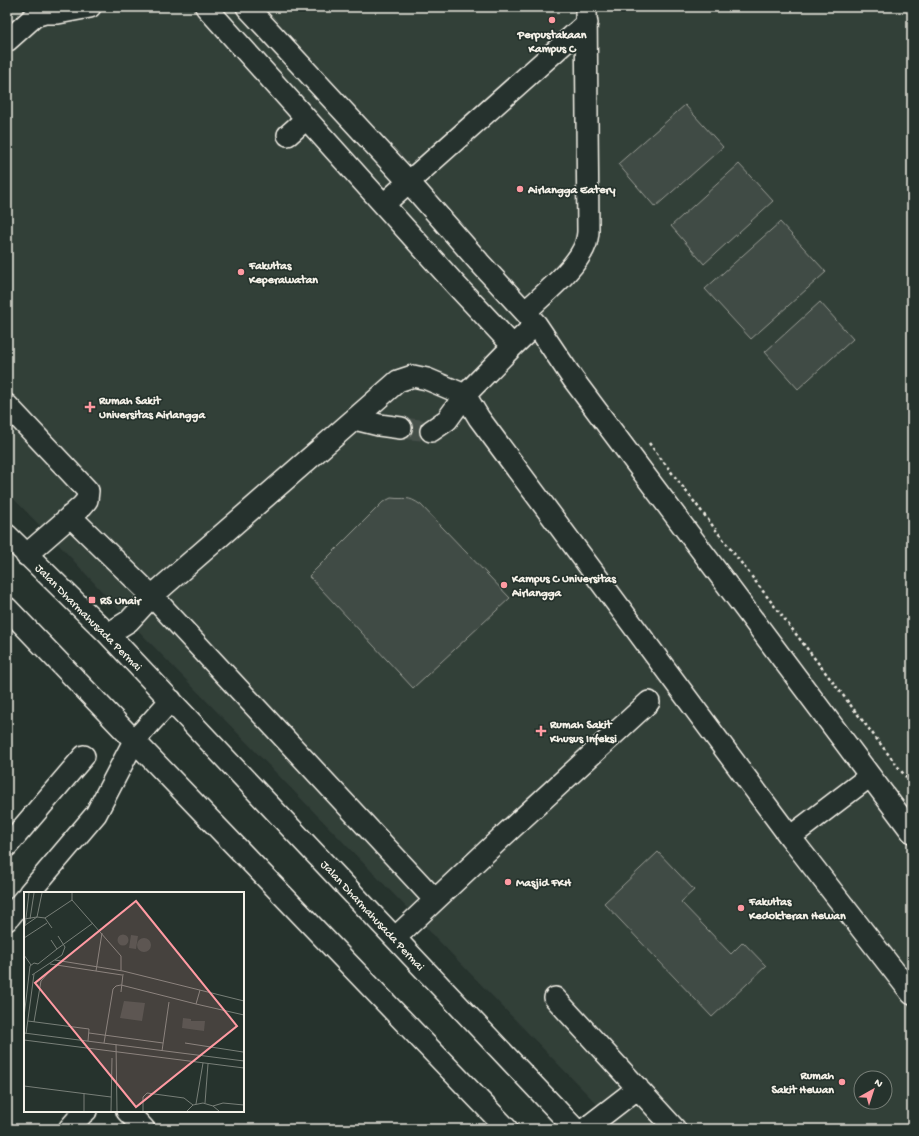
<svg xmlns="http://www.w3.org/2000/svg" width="919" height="1136" font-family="'Gochi Hand',sans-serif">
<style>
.built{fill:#333f39;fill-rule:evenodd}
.green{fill:#414b45;stroke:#9a9e96}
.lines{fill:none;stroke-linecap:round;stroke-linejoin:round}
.minor-tunnel{stroke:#455049;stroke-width:21;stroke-dasharray:21 10;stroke-linecap:butt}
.minor-casing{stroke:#f4f1e8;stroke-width:24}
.path{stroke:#f4f1e8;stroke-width:2.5;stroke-dasharray:3 3;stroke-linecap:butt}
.minor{stroke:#26332d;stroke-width:21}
.poi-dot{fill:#ff9aa2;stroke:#26332d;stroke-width:1.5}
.labels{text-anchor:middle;stroke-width:3.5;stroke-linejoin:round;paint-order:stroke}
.poi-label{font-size:12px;font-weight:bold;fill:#f4f1e8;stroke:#26332d;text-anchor:start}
.street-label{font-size:12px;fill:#f4f1e8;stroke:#26332d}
.inset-road{fill:none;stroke:#787f78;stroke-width:1}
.view{fill:#ff9aa2;fill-opacity:0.15;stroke:#ff9aa2;stroke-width:2}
.inset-edge{fill:none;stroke:#f4f1e8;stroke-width:2}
</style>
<rect width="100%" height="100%" fill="#26332d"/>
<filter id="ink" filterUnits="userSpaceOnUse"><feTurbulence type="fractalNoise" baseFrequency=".025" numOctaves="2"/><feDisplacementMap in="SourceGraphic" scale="8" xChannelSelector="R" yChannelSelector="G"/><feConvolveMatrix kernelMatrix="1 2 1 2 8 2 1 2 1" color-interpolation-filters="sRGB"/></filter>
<g filter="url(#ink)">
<!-- built -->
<path class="built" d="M7,7H912V1129H621L129,621L63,549L7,492ZM861,1078H885V1102H861Z"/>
<!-- green -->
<path class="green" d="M685,105L723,147L655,207L618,164Z
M739,164L773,201L704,264L671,226Z
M780,222L826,272L751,339L705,289Z
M820,302L853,339L798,389L765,352Z
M391,498C406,500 407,495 421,505L510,598L413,688L309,576L383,502Z
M658,852L694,890L681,902L731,954L743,942L766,966L712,1017L604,903Z"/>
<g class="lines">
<!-- minor-tunnel -->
<path class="minor-tunnel" d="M401,428L431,431"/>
<defs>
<path id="minor" d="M206,7L455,284L513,346
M247,7L408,181L479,262L536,324L573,379L912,832
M7,41L35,16L45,13H58L90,7
M288,135L306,119
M384,204L587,23
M525,312C543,295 578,267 586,243C587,239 588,235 588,231L586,7
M7,405L88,491L87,500L82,506L26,555
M355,419L379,425L401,428
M431,431L447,420L465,395L513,346L536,324
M70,516L152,596L435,900
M7,535L108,634L575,1129
M7,608L507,1129
M108,634L129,621L152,596L398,381L413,376L427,379L465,395L479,418L790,837
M870,776L790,837L912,994
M7,846L84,756
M29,893L96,814L134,741L171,700
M7,920L25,898
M395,938L501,838L649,702
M555,998L675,1129
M127,1111L144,1129
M69,1129L83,1113L86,1111
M585,1129L638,1088"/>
</defs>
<!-- minor casing -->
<use href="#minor" class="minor-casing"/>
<!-- path -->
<path class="path" d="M649,443L912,785"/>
<!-- minor -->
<use href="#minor" class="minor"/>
</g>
</g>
<!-- markers -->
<g class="poi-dot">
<circle cx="552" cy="20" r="4"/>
<circle cx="520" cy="189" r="4"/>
<circle cx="241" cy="272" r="4"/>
<path d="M88 401h4v4h4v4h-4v4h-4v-4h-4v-4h4z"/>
<circle cx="504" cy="585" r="4"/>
<rect x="88" y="596" width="8" height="8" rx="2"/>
<path d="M539 725h4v4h4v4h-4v4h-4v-4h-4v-4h4z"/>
<circle cx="508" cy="882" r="4"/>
<circle cx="741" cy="908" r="4"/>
<circle cx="842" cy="1082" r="4"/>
</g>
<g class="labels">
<!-- poi labels -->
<g class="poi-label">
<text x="552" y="38" text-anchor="middle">Perpustakaan<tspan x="552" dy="14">Kampus C</tspan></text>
<text x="528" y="193">Airlangga Eatery</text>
<text x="249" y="269">Fakultas<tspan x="249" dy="14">Keperawatan</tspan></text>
<text x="99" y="404">Rumah Sakit<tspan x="99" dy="14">Universitas Airlangga</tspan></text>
<text x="512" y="582">Kampus C Universitas<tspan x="512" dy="14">Airlangga</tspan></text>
<text x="100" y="604">RS Unair</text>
<text x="550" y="728">Rumah Sakit<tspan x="550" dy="14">Khusus Infeksi</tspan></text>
<text x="516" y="886">Masjid FKH</text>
<text x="749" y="905">Fakultas<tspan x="749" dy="14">Kedokteran Hewan</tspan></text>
<text x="834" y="1079" text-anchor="end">Rumah<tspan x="834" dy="14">Sakit Hewan</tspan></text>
</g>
<!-- street labels -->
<g class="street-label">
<text transform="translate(89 617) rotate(45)" y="4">Jalan Dharmahusada Permai</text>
<text transform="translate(373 915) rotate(47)" y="4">Jalan Dharmahusada Permai</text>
</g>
</g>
<!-- overview -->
<g transform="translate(24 892)">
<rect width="220" height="220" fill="#26332d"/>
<path d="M93.5 48a5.5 5.5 0 1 1 11 0a5.5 5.5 0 1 1-11 0ZM107,43L114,44L112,57L105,56ZM113 53a7 7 0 1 1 14 0a7 7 0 1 1-14 0ZM100,109L121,111L118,129L96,126ZM159,126L167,127V129H181L180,139L158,136Z" fill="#414b45"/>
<path class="inset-road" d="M48,1V8L97,64V78M21,26L48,8M0,27L13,25L18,1M6,27L10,1M0,34L13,25L21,26L28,36M1,34L5,1M0,46L23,31M33,57L69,31M0,63L7,73M31,68L99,79L220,109M26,72L98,83M72,79L78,41M8,83L38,63L41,55L34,44M176,98L172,112L220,123M97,100L99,82M0,125L6,74L10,71L14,72L33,57L27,48M4,129L65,137L64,149M10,130L17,89L25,80M0,141L220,169M65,141L139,151M2,142L10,82M0,148L220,176M80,151L89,97L92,94L97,93L172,112M161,151L219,160M92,152L93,219M138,159L145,110M0,194L87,205M181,211L184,172M172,212L179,171M189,214L199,211L220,213M60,219V201M87,219L88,166M119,219V205L123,201L160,206L169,213M163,219L169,213L179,211L189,214L195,219"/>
<path class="view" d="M112,9L213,134L112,215L11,91Z"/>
<rect width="220" height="220" class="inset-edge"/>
</g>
<!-- margin -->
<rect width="919" height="1136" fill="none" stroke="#26332d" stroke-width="24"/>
<rect x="12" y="12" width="895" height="1112" fill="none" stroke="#f4f1e8" stroke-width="1.5" filter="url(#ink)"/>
<!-- north arrow -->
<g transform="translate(873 1090) rotate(39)"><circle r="19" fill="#26332d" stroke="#787f78"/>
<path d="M0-3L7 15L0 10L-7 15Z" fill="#ff9aa2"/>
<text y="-6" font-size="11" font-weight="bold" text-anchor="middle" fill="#f4f1e8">N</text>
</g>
</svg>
